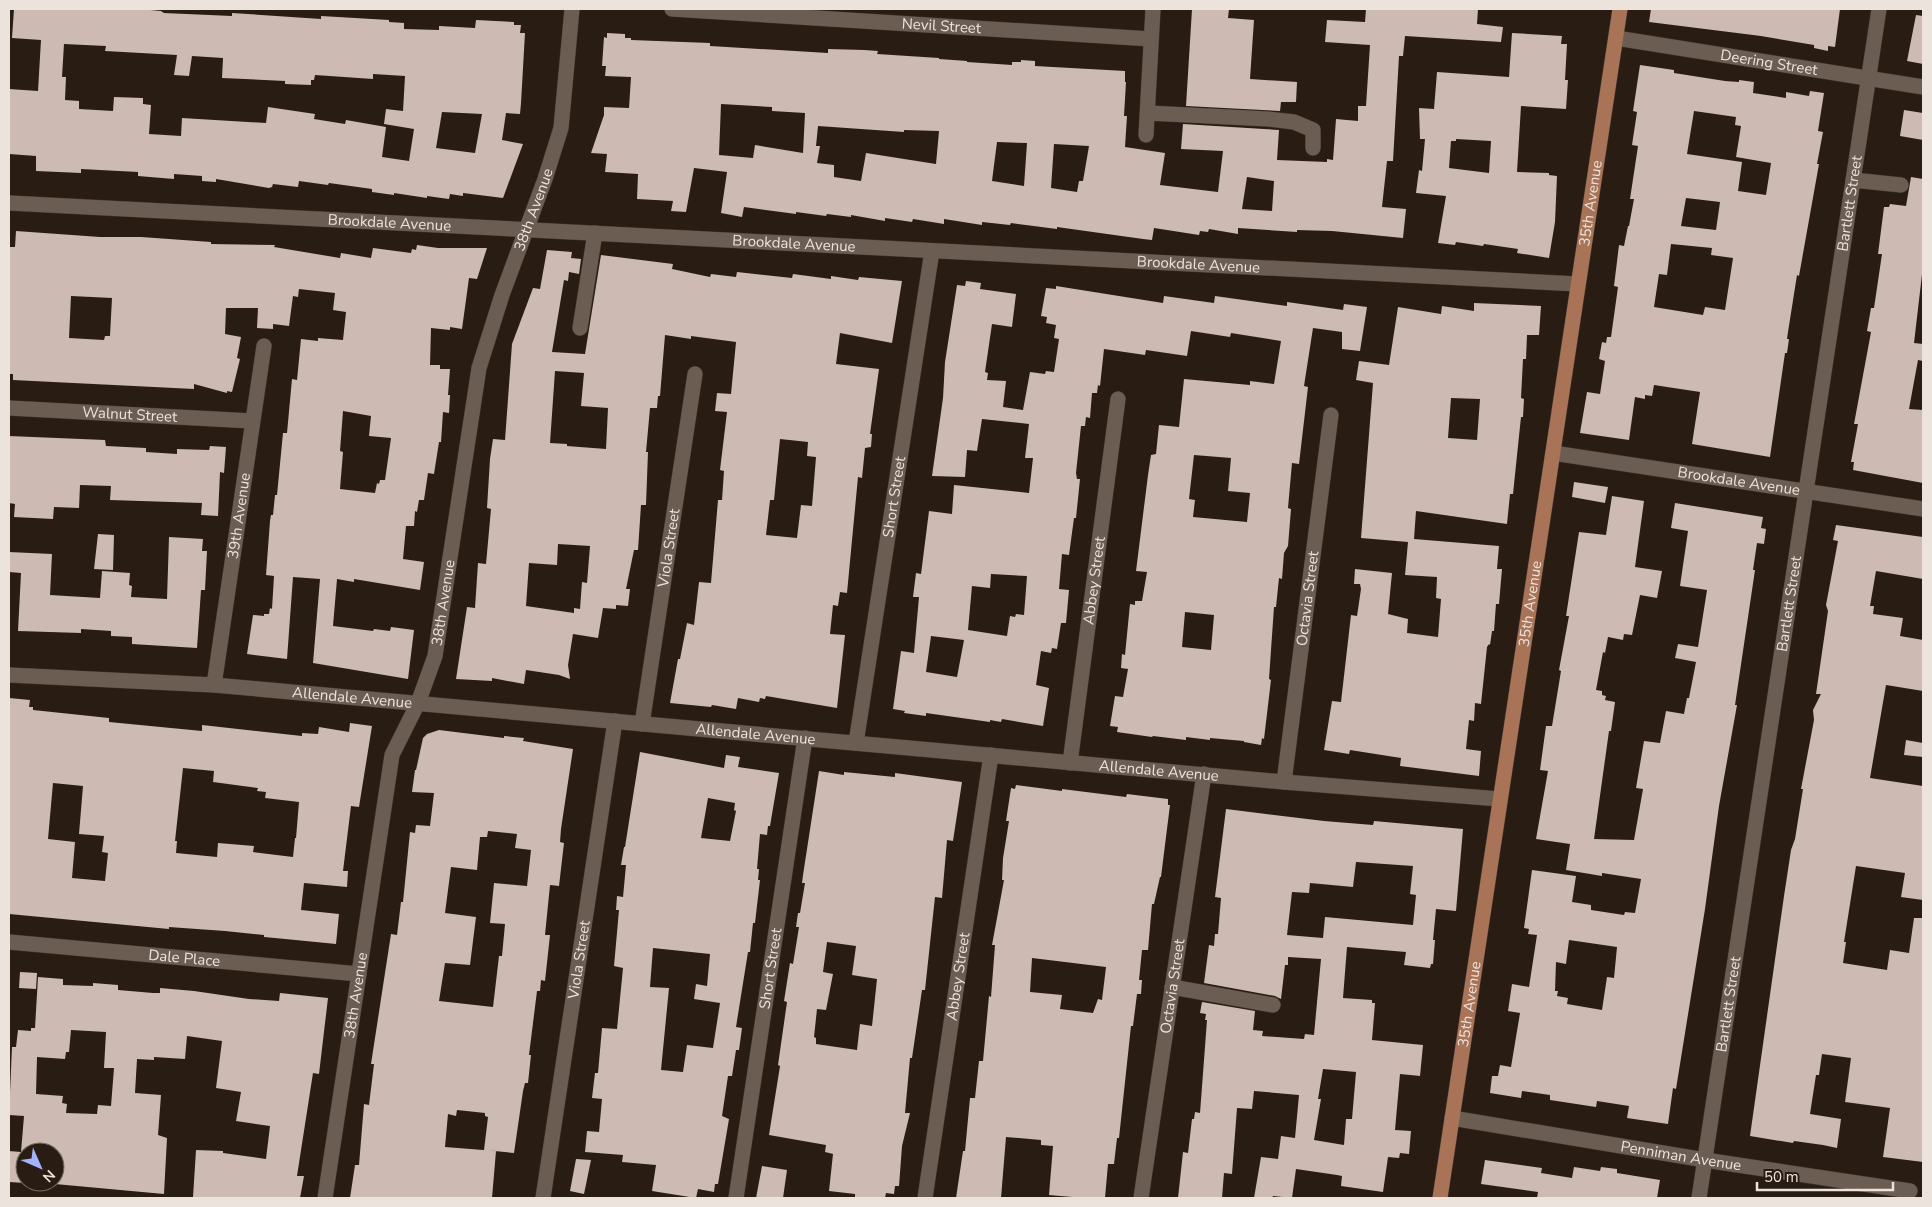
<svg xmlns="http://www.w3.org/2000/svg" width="1932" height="1207" font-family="'Nunito Sans',sans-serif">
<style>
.building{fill:#cdbab2;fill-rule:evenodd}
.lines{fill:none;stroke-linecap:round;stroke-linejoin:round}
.minor-casing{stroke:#403732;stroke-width:16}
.major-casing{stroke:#403732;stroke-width:16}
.minor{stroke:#6b5d52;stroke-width:15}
.major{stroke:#a87356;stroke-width:15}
.labels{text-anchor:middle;stroke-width:5;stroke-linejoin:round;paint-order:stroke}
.street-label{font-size:15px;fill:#ece3dd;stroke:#281c13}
</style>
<rect width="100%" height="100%" fill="#281c13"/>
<!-- building -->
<path class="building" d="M14,9H140L161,11L164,13L232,16V13L321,19V16L389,20V22L404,23V29L439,30V26L475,28L476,20L514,22V25H521L520,33H525L521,103L520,114L506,113L502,140L523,144L503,198L463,193V196L450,194L449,199L427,196V198L394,193V195L372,192V189L329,183L328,185L299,181L298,187L273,184L272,187L269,188L216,179V182L202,181V176L174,174V179L138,176V172L81,169V173L36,171V156L9,154V89L38,91L41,40L12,38ZM64,44L106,46L105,51L177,55L174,75L189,76L192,56L223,58L222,78L285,81V84L311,85V80H314L315,75L373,79V74L405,76L403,111L386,109L384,124L414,129L409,161L382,157L386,127L346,120L345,124L314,119L315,114L268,107L266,123L182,118L181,136L149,134L151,105L143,104V98L114,97L113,111L79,109V101L65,100L66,77H62ZM442,112L482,114L475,153L436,148Z
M1192,9H1229L1228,18L1254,20L1250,79L1297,82L1296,102H1281L1280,111L1186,106Z
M1366,9H1478L1477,24L1503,27L1501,42L1405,36L1403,56H1399L1393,161H1387L1382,207L1406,209L1403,238L1332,231L1297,230V232L1238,228V234L1209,229L1208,232L1200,231L1199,235L1154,228L1152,240L1143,239L1057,227V229L1011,223L1010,225L982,222V225L944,219V224L913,219L912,222L885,218V221L851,215V217L827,214L826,216L796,212V214L744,207L742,217L721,213L727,172L694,168L686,212L671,211L673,201L637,199L638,174L605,172L607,154L591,153L604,115V107L629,108L631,77L605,76L606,66H602L604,37L607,38V33L625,34V38H631V40L710,43V46L828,53V49L864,50L878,51L877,54L939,58V59L967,61V62L1012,65V62H1021V60L1035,61V66L1125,71V82H1126L1124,116H1127L1125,147L1165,153L1160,185L1218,192L1223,151L1181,149L1183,124L1279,130L1277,160L1327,162V159L1333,160L1336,119L1358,121V106H1366L1370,45L1325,42L1327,20L1365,22ZM721,104L772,107V111L805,113L803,153L755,145L753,158L719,155ZM818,126L904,132V130L939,131L936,164L866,153L861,181L834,177V165L817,163L820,146H816ZM997,142L1027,143L1024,186L992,181ZM1054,144L1089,146L1083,181H1079L1077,192L1051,188ZM1247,177L1274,181L1272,211L1242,209Z
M1651,9H1840L1835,47L1828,46V51L1814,48V45L1761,36L1649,22Z
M1916,15L1923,16V64L1907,61Z
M1512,33L1562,36L1561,44H1567L1565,80H1568L1566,109L1521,106L1517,172L1549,173V175L1557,176L1555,222L1549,258L1517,253L1518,249L1484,244L1483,246L1456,242L1455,245L1438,243L1446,196L1416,193L1419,170L1422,171L1425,139H1420L1419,108L1434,109L1437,72L1509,77ZM1456,139L1491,141L1489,173L1449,168L1451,141H1456Z
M1640,65L1674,70V73L1725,81L1739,82V80L1754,82L1753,93L1786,98V92L1809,96L1810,91L1824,93L1818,131L1823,132L1817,164H1819L1799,276L1797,275L1788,332L1787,339H1789L1787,353H1785L1770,457L1692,444L1700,392L1654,385L1652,396L1645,395V399L1635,397L1629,440L1580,433L1587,392L1600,394L1605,361L1599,359L1602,342L1606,343L1607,337H1611L1618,287L1614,286L1619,245L1624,246L1628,226H1629L1634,199H1630L1638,146L1632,145L1637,112L1633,111ZM1694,111L1736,117L1735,125L1741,126L1736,157L1771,163L1766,195L1738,191L1742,162L1687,154ZM1686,198L1720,202L1716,230L1681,226ZM1671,244L1712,248L1711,255L1733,258L1725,310L1705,307L1703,315L1654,307L1659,274L1667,275Z
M1904,110L1923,113V140L1900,136Z
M1911,177L1923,179V266L1914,343L1923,344V361L1918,360L1909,409L1923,410V483L1853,470L1854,462H1851L1858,424H1854L1871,332L1867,331L1871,308H1874L1882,254H1878L1884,207H1889L1890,204L1906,206Z
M16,231L100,237H141L211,242V244L275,245L274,247L340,258L341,253L371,258L373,248L411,253L412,249L416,250L417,245L438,248H487L477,279L469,278L462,329L450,327V330L431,328L430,365H440V369H450L448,395H450L449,413L443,412L441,442H439L434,474L428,473L424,500H419L417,512L415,511L414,526H406L403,559L424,562L420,590L354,579V582L337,579L333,626L373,631L374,629L390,631L391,627L414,630L408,679L313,663L320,579L293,577L287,659L247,654L253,615L264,616V614H269L270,608L272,609L274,576L266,575L270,521L271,515H273L275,495H277L283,433H287L292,379L297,380L301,339L318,341V338L343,340L346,312L333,310L335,293L299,289L298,297L293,296L289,326L273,324V329L257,328L258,308H226L225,334L241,337L237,358L240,359L232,392L227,391V393L194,384V389L174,388L13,380V374H9V247H15ZM71,296L112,298L110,336H105L104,340L69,338ZM343,411L371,416L369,436L391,438L385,480H380L379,484L377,483L375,493L340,489L343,452L340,451Z
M547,250L572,252L571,258L581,259L579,274L569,272L568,281L564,280L552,352L585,354L601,255L673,264L672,269L710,277L711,274L736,277L737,272L792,278L793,274L831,279V276L858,280L859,277L902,281L892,343L840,333L836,364L879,369L870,434H872L871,447L865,448L862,478L858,477L847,593L840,592L838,606L833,605L830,634L845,635L837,708L766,696L765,699L760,698L759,702L738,698L736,709L712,705L711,707L670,703L678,659H680L687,623L694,625L699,582L711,583L718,500H722L724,471L720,470L727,412L715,411L717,393L731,394L736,342L691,336V339L665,335L660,396H658L657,408H650L646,452H648L646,505H641L638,550H634L626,589H630L628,606L616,605V609L603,608L598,638L573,634L568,665L570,679L559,675L526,670L524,684L492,678V681L456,679L467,607L475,608L478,563L486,564L491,509L487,508L490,459L493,439L505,440L512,344L533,288L540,289ZM555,371L584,373L581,406L608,408L606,449L567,446V444L550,443ZM780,439L808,442L807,456L816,457L812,506L801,505L797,538L766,535L770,500H774ZM558,544L590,546L587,583L582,582L580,609L574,608V613L526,606L529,563L557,565Z
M966,281L981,283L980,289L1016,294L1012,327L992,324L985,372L988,373L987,380L1006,381L1003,407L1023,410L1030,372L1045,374L1046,371L1054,372L1059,339L1054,338L1056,325L1046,323L1047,317L1041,316L1046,288L1056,289V286L1163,303L1164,296L1214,303L1215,296L1287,306V302L1343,310L1344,304L1367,307L1360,351L1342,349V332L1313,328L1304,386L1308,387L1299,464L1292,463L1288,508L1291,509L1288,546L1284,553L1282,579L1279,578L1276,607H1274L1269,679L1271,680L1264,739L1262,738L1261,745L1244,742V741L1210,738V740L1186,737V740L1153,736L1152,737L1117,732L1118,727L1110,726L1115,696L1123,697L1128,669L1121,668L1122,654L1125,655L1130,604L1135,605V601H1142L1147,572L1136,571L1148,475L1151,455L1156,454L1159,425L1179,427L1184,379L1250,385V381L1274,384L1281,341L1231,333L1230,337L1191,331L1187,356L1146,350L1145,355L1104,349L1100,386L1098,385L1097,393H1092L1090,418L1086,417L1085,426H1081L1076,473L1077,479H1080L1076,518H1074L1069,555L1062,554L1059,589L1069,590L1066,623H1061L1057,649L1052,648L1051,653L1041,651L1036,685L1049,688L1043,726L1002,719L1001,722L990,720V722L926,713V716L904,713L905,711L893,709L901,651L914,653L919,597H913L916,573L921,574L929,511L952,514L954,485L1029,493L1033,458H1025L1029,424L982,419L977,451L967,450L965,477L932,476L943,398L945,362L957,285L965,286ZM1194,455L1231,458L1228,491L1250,493L1247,522L1193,517L1195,500L1189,499ZM991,574L1027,576L1024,615L1016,614L1015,617L1010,616L1007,636L968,630L972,586L990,588ZM1185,612L1214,615L1211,650L1182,647ZM931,636L964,640L957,677L926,672Z
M1474,303L1541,306L1539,335H1527L1526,359H1523L1521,398L1524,399L1523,417H1521L1513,494H1510L1507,524L1416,511L1414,539L1499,546L1497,569H1502L1499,604H1496L1494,631H1492L1490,645L1489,644L1487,647L1481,704L1475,703L1474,721L1469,720L1466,749L1481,751L1479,776L1400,766L1401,758L1350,750L1349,754L1324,750L1332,701L1341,702L1351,615L1357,616L1361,589L1360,584H1354L1355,569L1392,573L1388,614L1408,619L1407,633L1438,637L1441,599L1436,598L1437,577L1405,575L1408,542L1361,538L1373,383L1356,380L1359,361L1389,365L1398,307L1441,314L1442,306L1474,311ZM1451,398L1480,399L1477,440L1448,438Z
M9,436L105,440L106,446L146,448V452L177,454V449L209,450L210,446L226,447L224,473L220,472L218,516L201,515L202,503L110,500L111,486L80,485L79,508L54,507L53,519L14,517L15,504L9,503Z
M1574,482L1608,487L1605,503L1572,497Z
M1612,496L1644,501L1635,567L1662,571L1657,598L1640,595L1632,635L1624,634L1623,640L1608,637L1605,653L1603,652L1596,690L1602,691V695L1606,696L1605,700L1615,702L1611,731H1609L1594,839L1634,840L1643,789L1636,788L1644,741L1660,743L1666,711L1684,714L1687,698H1689L1696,662L1675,658L1678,644L1698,647L1707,590L1680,586L1688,531L1671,528L1675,503L1763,517L1761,528L1766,529L1764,544L1757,543L1753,570H1755L1735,705H1737L1719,806L1705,909L1676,1089L1673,1088L1668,1124L1627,1118L1629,1106L1597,1101L1596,1107L1550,1100V1095L1522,1091L1521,1098L1490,1093L1492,1076H1498L1500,1065L1511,1067L1520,1013L1508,1011L1512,984L1529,987L1537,935L1528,934L1529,929L1524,928L1532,870L1576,876L1572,902L1591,905V910L1624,915L1625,912L1635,913L1641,879L1602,873V876L1566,870L1570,844L1536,839L1548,771L1540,770L1546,726H1552L1561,671L1559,670L1569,616H1566L1579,532L1606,535ZM1569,940L1617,947L1614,978L1607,977L1602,1010L1567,1004L1568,998L1557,996L1558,991H1555L1556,962L1566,964Z
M1836,525L1923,537V579L1876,571L1870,606H1874L1873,614L1903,618L1900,636L1923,640V691L1886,685L1870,778L1923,786V900L1901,897L1905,873L1856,866L1844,942H1846L1843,963L1887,970L1890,950L1909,953L1914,918H1923V1162L1883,1157L1890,1108L1845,1102L1851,1058L1822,1054L1819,1075H1816L1810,1114L1841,1119L1837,1148L1823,1145L1794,1141L1793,1143L1750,1136L1784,896L1791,850L1795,839L1803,789H1801L1814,720L1813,710L1821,694H1816L1828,611L1826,605L1838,541L1833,540Z
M98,534L114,535L113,570L94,569Z
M169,537L203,539L202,551H207L205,590H201L197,648L132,644V637L111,636V631L81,629V633L18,631L21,573L9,572V552L52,554L50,595L100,598L102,571L130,573L129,585L132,586L131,597L167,599Z
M9,698L30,700L29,707H33V710L109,718V722L202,731V725L302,736V733L318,734L319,727L349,732L350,723L372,726L359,807L351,806L343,871H348L347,887L304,883L301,910L339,914L336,944L275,938L264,937V935L225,931L169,927V929L9,914ZM183,768L214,771L213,782L258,788L257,791L266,792L265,798L299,802L296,838H295L293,857L253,852L254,846L218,843L217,857L176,853L177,841H175ZM53,783L83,786L79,834L104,836L102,852L108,853L105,881L72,878L75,842L48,839Z
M439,730L504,738V736L524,738L523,741L573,749L561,829L560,842L564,843L559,886L550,885L545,935H550L545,981L541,980L540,991H537L529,1055H531L528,1083H525L523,1091L514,1153L484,1150L488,1117L485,1116V1113L457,1110L456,1116L448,1114L445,1147L496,1151L492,1198H350L355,1165H359L364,1104L369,1105L374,1064H371L391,934L397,935L401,902H403L410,832L415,833L416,825L430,826L434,793L412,792L415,770H416L423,738L427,734ZM488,831L517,834L515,848L531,850L527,886L494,883L490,923L505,924L502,956H499L493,1007L439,1001L445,963L470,965L476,917L445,913L451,867L477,870L480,837H487Z
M1906,740L1923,743V757L1904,755Z
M640,752L724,768L726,755L740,757L738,767L779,773L770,826H768L767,835L760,834L757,869H759L758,880H760L755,923H753L750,952H748L736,1027L742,1028L739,1050H736L732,1076H728L722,1116L729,1119L718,1184H715L714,1192L698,1189L696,1198L652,1191L656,1165L622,1162L623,1155L585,1152L587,1131L599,1132L602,1099L592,1098L595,1073H598L602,1028L617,1029L623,968L614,966L619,910H616L617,896L623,897L626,865H621L624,847H625ZM708,798L735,803L734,810L736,811L730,841L701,838ZM653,948L710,954L707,986L696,984L694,999L720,1003L713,1048L687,1045L683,1072L661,1070L669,988L650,987Z
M819,771L844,775V772L895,777V773L962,782L953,841L947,840L942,898L935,897L925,990H922L912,1058H910L905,1113H910L902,1146L899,1186H895L894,1194L886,1193L885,1198H855V1194L829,1191L833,1154L825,1152L826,1145L769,1135L780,1066L778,1065L787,1002L784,1001L790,963L793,964L799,927H796L798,913H800L805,883H802L803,875ZM827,942L856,946L852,975L877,979L872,1026L860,1024L857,1050L816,1044V1038L814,1037L817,1009L826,1010L833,974L823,972Z
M1016,785L1062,791V789L1126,797L1127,794L1168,799V805H1170L1161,877H1160L1154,904H1152L1148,950H1142L1139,980H1142L1141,994H1137L1133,1026H1131L1119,1138H1117L1114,1164H1108L1105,1198H1072V1197L1049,1195L1053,1146L1041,1145V1140L1006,1137L1001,1198H956L963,1151H965L970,1098H975L979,1061H983L989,996L991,997L995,945H992L1004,880H1002L1003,858L1009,821H1006L1011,788L1015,789ZM1032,958L1106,967L1102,1000L1098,999L1093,1013L1060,1009L1062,995L1030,992Z
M1226,809L1324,821L1373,825L1374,821L1463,829L1456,911L1436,909L1433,940H1435L1433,964H1431L1430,968L1404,965L1406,952L1347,947L1343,998L1372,1000V1003H1375L1372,1040L1423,1045L1420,1076L1400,1074L1395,1130L1411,1131L1409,1154L1400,1153L1399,1158L1388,1157L1383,1192L1341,1186L1342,1176L1337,1175L1296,1169L1292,1198L1273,1196L1272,1198H1254L1261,1157L1278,1159L1281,1136L1295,1138L1299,1095L1254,1091L1252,1109L1237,1108L1232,1174L1224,1173L1222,1198H1178L1183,1152L1188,1153L1192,1119H1194L1195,1112L1200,1113L1207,1020H1205L1206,1014L1200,1013L1202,1002L1255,1011L1253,1030L1263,1031L1262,1036L1304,1039L1305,1034L1314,1035L1321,959L1288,957V965H1285L1281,999L1275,996L1204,983L1209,945L1214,946L1215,934H1218L1221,898L1215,897ZM1356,862L1413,866L1410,894L1416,895L1413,925L1325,917L1323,938L1287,935L1292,892L1309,893L1310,883L1353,887ZM1323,1069L1356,1072L1352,1119H1346L1344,1145L1314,1140L1321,1099H1318Z
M20,972L37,973L36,989L19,988Z
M38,977L63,979V985L93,986V983L118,985V990L153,993H160V988L194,991L249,999L279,1001L280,993L328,998L319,1074L313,1073L297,1176H304L300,1198L193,1197L196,1150L223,1151V1153L266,1159L270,1126L236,1121L241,1092L216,1088L222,1041L187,1036L185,1059L154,1057V1060L137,1059L135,1093L161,1095L158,1135L167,1138L164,1194L55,1184V1152H21H25V1183L9,1182V1151L21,1152L24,1116L9,1115L12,1047H16L18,1030L31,1031V1028H35ZM71,1030L106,1032L104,1068H114L111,1106L98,1105L97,1114L66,1113L67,1104L62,1103L63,1096L36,1094L37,1057L65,1059L66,1052H69Z
M576,1159L591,1160L584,1194L570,1191Z
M1485,1160L1542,1168L1541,1173L1572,1178L1574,1167L1600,1171L1601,1167L1617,1169V1173L1660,1180L1657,1198H1537L1538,1192L1481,1184Z
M762,1166L787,1170L783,1198H756Z"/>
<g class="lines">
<defs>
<g id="minor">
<path id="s1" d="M672,9L1151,39"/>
<path id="s2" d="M1616,38L1923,87"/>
<path d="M1148,113L1268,119L1294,122L1313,130V148"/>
<path d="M1146,135L1153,9"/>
<path d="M1853,180L1901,185"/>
<path id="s3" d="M9,203L1578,284"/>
<path d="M580,328L595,233"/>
<path id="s4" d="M9,408L252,421"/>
<path id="s5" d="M1553,453L1923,509"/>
<path id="s6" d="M9,675L214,685L1284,782L1500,799"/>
<path id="s7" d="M214,685L264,346"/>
<path id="s8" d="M642,724L695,374"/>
<path id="s9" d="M856,743L932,251"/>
<path id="s10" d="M1070,763L1118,399"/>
<path id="s11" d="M1284,782L1331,415"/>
<path id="s12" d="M9,942L359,974"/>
<path d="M1172,987L1273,1005"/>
<path id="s13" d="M1452,1118L1705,1160L1910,1191"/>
<path id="s14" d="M325,1198L392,755L418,703L435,656L479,368L502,295L545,179L561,128L572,9"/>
<path id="s15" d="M543,1198L615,721"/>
<path id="s16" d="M736,1198L805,738"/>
<path id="s17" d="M925,1198L991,755"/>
<path id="s18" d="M1141,1198L1204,774"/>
<path id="s19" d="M1699,1198L1879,9"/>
</g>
<g id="major">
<path id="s20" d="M1440,1198L1620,9"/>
</g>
</defs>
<!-- minor casing -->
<use href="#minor" class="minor-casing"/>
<!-- major casing -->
<use href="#major" class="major-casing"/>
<!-- minor -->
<use href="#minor" class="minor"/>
<!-- major -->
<use href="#major" class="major"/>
</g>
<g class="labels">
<!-- street labels -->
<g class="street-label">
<text dy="5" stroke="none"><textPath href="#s1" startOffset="270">Nevil Street</textPath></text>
<text dy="5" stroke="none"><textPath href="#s2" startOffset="155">Deering Street</textPath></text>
<text dy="5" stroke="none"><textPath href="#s20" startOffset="1006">35th Avenue</textPath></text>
<text dy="5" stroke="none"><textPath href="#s19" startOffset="1006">Bartlett Street</textPath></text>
<text dy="5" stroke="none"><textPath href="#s14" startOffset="1015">38th Avenue</textPath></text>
<text dy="5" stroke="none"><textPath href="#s3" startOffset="381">Brookdale Avenue</textPath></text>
<text dy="5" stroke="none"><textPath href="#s3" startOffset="786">Brookdale Avenue</textPath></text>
<text dy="5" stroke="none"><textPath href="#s3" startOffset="1191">Brookdale Avenue</textPath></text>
<text dy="5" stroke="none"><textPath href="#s4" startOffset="121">Walnut Street</textPath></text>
<text dy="5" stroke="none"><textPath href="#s5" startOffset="188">Brookdale Avenue</textPath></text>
<text dy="5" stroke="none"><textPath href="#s9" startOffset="249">Short Street</textPath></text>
<text dy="5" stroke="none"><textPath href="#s7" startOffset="171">39th Avenue</textPath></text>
<text dy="5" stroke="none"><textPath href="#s8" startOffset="178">Viola Street</textPath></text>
<text dy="5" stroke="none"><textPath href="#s10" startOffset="184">Abbey Street</textPath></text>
<text dy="5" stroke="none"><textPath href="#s11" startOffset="185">Octavia Street</textPath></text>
<text dy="5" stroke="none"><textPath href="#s14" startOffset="610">38th Avenue</textPath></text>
<text dy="5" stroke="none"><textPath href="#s20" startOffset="601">35th Avenue</textPath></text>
<text dy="5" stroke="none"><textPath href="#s19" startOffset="601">Bartlett Street</textPath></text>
<text dy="5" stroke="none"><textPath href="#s6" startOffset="344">Allendale Avenue</textPath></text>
<text dy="5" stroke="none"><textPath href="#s6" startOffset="749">Allendale Avenue</textPath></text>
<text dy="5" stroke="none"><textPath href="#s6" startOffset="1154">Allendale Avenue</textPath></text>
<text dy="5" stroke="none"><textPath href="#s12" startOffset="176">Dale Place</textPath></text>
<text dy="5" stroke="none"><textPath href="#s15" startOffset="241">Viola Street</textPath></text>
<text dy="5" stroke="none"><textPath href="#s16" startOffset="232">Short Street</textPath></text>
<text dy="5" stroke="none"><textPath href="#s17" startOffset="224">Abbey Street</textPath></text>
<text dy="5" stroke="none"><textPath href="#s18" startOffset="214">Octavia Street</textPath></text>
<text dy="5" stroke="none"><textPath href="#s14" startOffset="205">38th Avenue</textPath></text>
<text dy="5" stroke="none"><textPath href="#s20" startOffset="196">35th Avenue</textPath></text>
<text dy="5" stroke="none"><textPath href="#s19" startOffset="196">Bartlett Street</textPath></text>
<text dy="5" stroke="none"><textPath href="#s13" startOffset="232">Penniman Avenue</textPath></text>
</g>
</g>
<!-- border -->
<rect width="1932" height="1207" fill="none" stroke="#ece3dd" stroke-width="20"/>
<!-- north arrow -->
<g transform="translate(40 1167) rotate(135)"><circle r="24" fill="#281c13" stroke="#766c64"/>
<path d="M0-4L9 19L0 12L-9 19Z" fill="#a3b2fd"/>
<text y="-8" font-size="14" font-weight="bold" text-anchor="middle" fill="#ece3dd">N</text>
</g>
<!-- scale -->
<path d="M1757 1182v8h136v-8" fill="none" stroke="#ece3dd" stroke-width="2.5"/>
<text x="1764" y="1182" font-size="15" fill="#ece3dd" stroke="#281c13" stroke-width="4" paint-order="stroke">50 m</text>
</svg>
